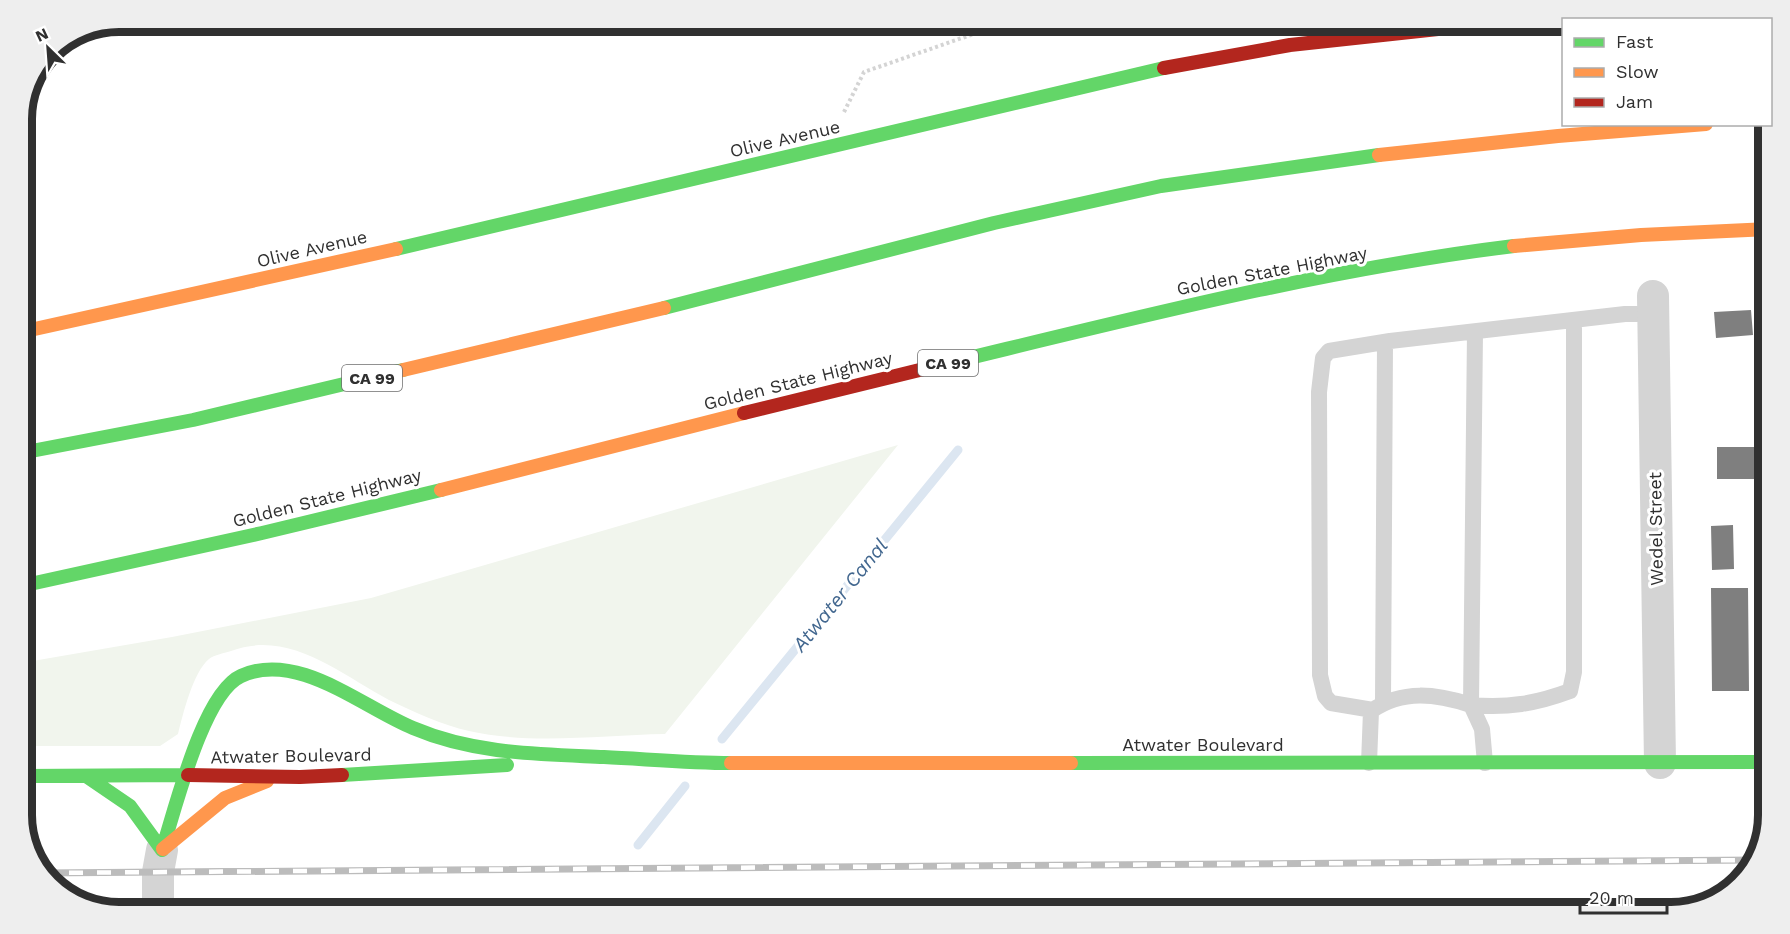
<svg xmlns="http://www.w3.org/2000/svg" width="1790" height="934" font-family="'Work Sans',sans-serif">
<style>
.green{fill:#f1f5ed}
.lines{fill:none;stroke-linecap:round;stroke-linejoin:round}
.stream{stroke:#dce6f1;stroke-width:9}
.building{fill:#7f7f7f}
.path{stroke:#d4d4d4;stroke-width:4;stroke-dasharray:3 3;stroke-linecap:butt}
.lane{stroke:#d4d4d4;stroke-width:16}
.street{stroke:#d4d4d4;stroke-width:32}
.fast{stroke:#63d668;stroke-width:14}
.slow{stroke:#ff974d;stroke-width:14}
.jam{stroke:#b3261e;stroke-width:14}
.rail-casing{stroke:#bcbcbc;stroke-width:7}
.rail{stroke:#fff;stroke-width:4.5;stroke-dasharray:14;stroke-linecap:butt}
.labels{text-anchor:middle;stroke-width:6;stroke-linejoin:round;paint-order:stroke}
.shield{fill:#fff;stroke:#6e6e6e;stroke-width:1.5}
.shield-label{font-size:16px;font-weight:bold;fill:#303030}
.street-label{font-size:18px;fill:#303030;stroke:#fff}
.water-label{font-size:20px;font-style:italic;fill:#42678f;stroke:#fff}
.rim{fill:none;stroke:#303030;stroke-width:8}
</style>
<rect width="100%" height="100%" fill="#fff"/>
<!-- green -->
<path class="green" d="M898,445L665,734C603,735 530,745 469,731C442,725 414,712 389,700C340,674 289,629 231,651C225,653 214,655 209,659C193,672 183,714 178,734L160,746H21V663L172,637L371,598Z"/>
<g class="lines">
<!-- stream -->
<path class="stream" d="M722,739L958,450
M638,845L685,786"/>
</g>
<!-- building -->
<path class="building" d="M1751,310L1753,335L1716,338L1714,312Z
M1717,447H1769V479H1717Z
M1733,525L1734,569L1712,570L1711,526Z
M1711,588H1748L1749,691H1712Z"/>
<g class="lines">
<!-- path -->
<path class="path" d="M844,112L864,72L1011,21"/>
<!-- lane -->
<path class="lane" d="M1475,332L1471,705C1508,708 1535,704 1570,691L1574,672V321
M1383,703L1385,343
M1373,710L1331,703L1325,696L1320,675L1319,392L1323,358L1329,351L1390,341L1625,314H1653
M1369,763L1371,711C1403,689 1436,694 1471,705L1482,729L1485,763"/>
<!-- street -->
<path class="street" d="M1653,296L1660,763
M158,913V872L162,850"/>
<!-- fast -->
<path class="fast" d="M1438,29L1564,23
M396,249L1164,68
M664,308L994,223L1161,186L1379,155
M936,366C1127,320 1319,270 1514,246
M21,453L193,420L403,370
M21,586L262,533L441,490
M1071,763L1769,762
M342,775L507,765
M21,776L188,775
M86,776L130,806L162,850
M162,850C175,810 203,693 241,676C297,650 362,707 413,728C474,754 538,754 604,757C646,759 689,763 731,763"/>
<!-- slow -->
<path class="slow" d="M1379,155L1558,136L1706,124
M1514,246L1641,235L1769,229
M21,332L396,249
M403,370L664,308
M441,490L744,413
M731,763H1071
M163,849L225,798L267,781"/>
<!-- jam -->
<path class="jam" d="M1164,68L1290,45L1438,29
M744,413L936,366
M188,775L300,777L342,775"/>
<defs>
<path id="rail" d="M41,873L1757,860"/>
</defs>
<!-- rail casing -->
<use href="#rail" class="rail-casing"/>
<!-- rail -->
<use href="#rail" class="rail"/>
</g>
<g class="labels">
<!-- shield labels -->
<g class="shield">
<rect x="918" y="350" width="60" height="26" rx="4.5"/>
<rect x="342" y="365" width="60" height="26" rx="4.5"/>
</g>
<g class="shield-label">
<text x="948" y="369">CA 99</text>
<text x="372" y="384">CA 99</text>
</g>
<!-- street labels -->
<g class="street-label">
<text transform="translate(785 139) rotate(-13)" y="6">Olive Avenue</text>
<text transform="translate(312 249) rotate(-13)" y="6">Olive Avenue</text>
<text transform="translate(1272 271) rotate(-11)" y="6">Golden State Highway</text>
<text transform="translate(798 381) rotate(-14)" y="6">Golden State Highway</text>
<text transform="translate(327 498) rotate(-14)" y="6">Golden State Highway</text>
<text transform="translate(1656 529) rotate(-91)" y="6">Wedel Street</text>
<text x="1203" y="751">Atwater Boulevard</text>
<text transform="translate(291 756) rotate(-1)" y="6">Atwater Boulevard</text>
</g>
<!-- water labels -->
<g class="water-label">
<text transform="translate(840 595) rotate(-51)" y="7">Atwater Canal</text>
</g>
</g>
<!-- crop -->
<path d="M0 0H1790V934H0ZM119 32H1671A87 87 0 0 1 1758 119V815A87 87 0 0 1 1671 902H119A87 87 0 0 1 32 815V119A87 87 0 0 1 119 32Z" fill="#eee" fill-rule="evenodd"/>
<path class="rim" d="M119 32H1671A87 87 0 0 1 1758 119V815A87 87 0 0 1 1671 902H119A87 87 0 0 1 32 815V119A87 87 0 0 1 119 32Z"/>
<!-- legend -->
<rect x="1562" y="18" width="210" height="108" fill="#ffffff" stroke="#acacac" stroke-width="1.5"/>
<rect x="1574" y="38" width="30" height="9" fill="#63d668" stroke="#acacac" stroke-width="1.5"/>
<text x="1616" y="48" font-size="18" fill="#303030">Fast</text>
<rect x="1574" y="68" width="30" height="9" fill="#ff974d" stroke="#acacac" stroke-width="1.5"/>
<text x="1616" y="78" font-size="18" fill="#303030">Slow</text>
<rect x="1574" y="98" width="30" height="9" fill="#b3261e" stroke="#acacac" stroke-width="1.5"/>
<text x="1616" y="108" font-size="18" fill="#303030">Jam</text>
<!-- north arrow -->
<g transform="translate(48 48) rotate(335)" stroke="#ffffff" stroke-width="4.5" paint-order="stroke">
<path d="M0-4.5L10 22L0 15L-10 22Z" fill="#303030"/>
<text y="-9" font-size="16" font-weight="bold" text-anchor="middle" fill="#303030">N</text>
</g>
<!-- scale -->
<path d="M1580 904v9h87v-9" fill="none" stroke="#303030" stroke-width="3"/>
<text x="1589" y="904" font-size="18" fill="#303030" stroke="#ffffff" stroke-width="4.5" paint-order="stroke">20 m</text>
</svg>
